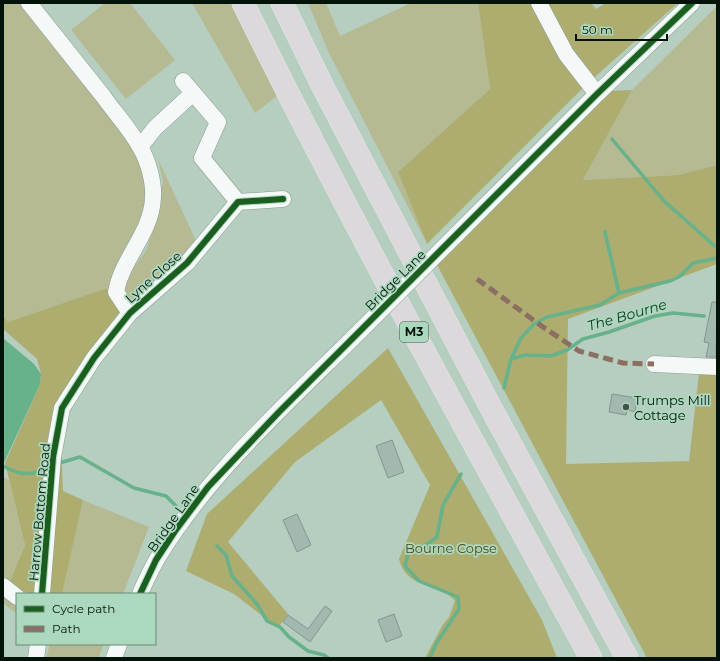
<svg xmlns="http://www.w3.org/2000/svg" width="720" height="661" font-family="Montserrat,sans-serif">
<style>
.green{fill:#b5ba93}
.forest{fill:#adad70}
.water{fill:#67b18b}
.lines{fill:none;stroke-linecap:round;stroke-linejoin:round}
.stream{stroke:#67b18b;stroke-width:3.5}
.building{fill:#a3b8af;stroke:#82978e}
.minor-casing{stroke:#889b90;stroke-width:17}
.highway-casing{stroke:#dee9e3;stroke-width:23}
.minor{stroke:#f4f8f6;stroke-width:16}
.highway{stroke:#ddd8dc;stroke-width:22}
.minor-bridge-casing{stroke:#889b90;stroke-width:17;stroke-linecap:butt}
.minor-bridge{stroke:#f4f8f6;stroke-width:16}
.quiet{stroke:#8d6e63;stroke-width:5;stroke-dasharray:10 5;stroke-linecap:butt}
.cycleway-casing{stroke:#acd9be;stroke-width:8}
.cycleway{stroke:#1b5e20;stroke-width:6}
.poi-dot{fill:#42544a;stroke:#acd9be;stroke-width:1.5}
.labels{text-anchor:middle;stroke-width:3.5;stroke-linejoin:round;paint-order:stroke}
.shield{fill:#acd9be;stroke:#364e40;stroke-width:1}
.shield-label{font-size:12px;font-weight:bold;fill:#04130a}
.street-label{font-size:13px;fill:#04130a;stroke:#acd9be}
.poi-label{font-size:13px;fill:#04130a;stroke:#acd9be;text-anchor:start}
.park-label{font-size:13px;fill:#4e461e;stroke:#acd9be}
.water-label{font-size:14px;font-style:italic;fill:#0b3521;stroke:#acd9be}
</style>
<rect width="100%" height="100%" fill="#b6cec0"/>
<!-- green -->
<path class="green" d="M3,3H33L140,147L153,196L118,281L107,288L8,322L3,316Z
M105,3H130L175,60L126,99L71,30Z
M192,3H232L277,96L255,113Z
M308,3H326L340,36L411,3H478L490,89L398,172L427,244L328,51Z
M717,6V165L678,175L583,180L632,90Z
M158,159L198,245L127,308L116,292L147,249L163,182Z
M3,477L9,480L25,545L8,586L17,602V614L3,603Z
M83,500L149,527L123,594H62Z
M50,644H104L98,658H46Z"/>
<!-- forest -->
<path class="forest" d="M478,3H591L596,9L606,3H678L588,83L427,244L398,172L490,89Z
M632,90L583,180L678,175L717,165V264L568,319L566,464L689,461L699,373L717,374V658H647L437,265L610,91Z
M107,288L121,310L59,400L63,491L83,500L62,594H31L8,586L25,545L5,463L40,384L41,374L37,359L3,329V316L8,322Z
M388,348L542,620L557,658H425L442,626L449,617L455,601C440,582 406,590 399,559L430,485L381,400L295,462L228,542L288,614L278,628L234,594L186,571L207,514Z"/>
<!-- water -->
<path class="water" d="M3,338L34,364L41,374L40,384L3,465Z"/>
<g class="lines">
<!-- stream -->
<path class="stream" d="M612,139L664,201L717,248
M605,232L619,293
M511,359L525,355L551,356L567,350L583,339L609,332L655,316L673,313L704,316
M504,388L511,359L521,338L534,324L547,317L600,305L619,293L670,281L679,277L693,263L717,258
M56,464L80,457L134,488L166,496L176,506
M3,466C15,472 24,476 37,472C41,470 44,467 48,466
M217,546L226,555L232,576L257,604L267,621L280,627L289,637L308,651L324,655L328,658
M430,658L436,644L459,609L458,597L419,581L405,566L408,553L426,545L437,537L443,505L461,474"/>
</g>
<!-- building -->
<path class="building" d="M712,302H717L716,357H706L709,343L704,342Z
M612,394L637,398L635,412L627,410L626,415L609,412Z
M392,440L404,472L388,478L376,446Z
M297,514L311,545L297,552L283,520Z
M325,606L332,611L310,642L283,622L288,615L308,629Z
M394,614L402,636L386,642L378,620Z"/>
<g class="lines">
<defs>
<path id="minor" d="M29,3C54,34 78,65 103,96C115,113 130,129 140,147C148,160 154,182 153,197C152,233 122,258 116,292L130,313
M539,3L566,54L597,94
M183,81L218,122L202,158L238,202
M140,147L155,128L193,93
M456,235L597,94L692,3
M654,364L717,367
M3,586L17,597
M42,594L53,457L62,408L94,358L130,313L187,263L238,202L283,199
M140,594C145,582 151,570 157,559C209,472 292,399 363,328
M36,658L38,644
M114,658L119,644"/>
<path id="highway" d="M243,3C352,225 473,441 591,658
M282,3L323,87L491,408L627,658"/>
</defs>
<!-- minor casing -->
<use href="#minor" class="minor-casing"/>
<!-- highway casing -->
<use href="#highway" class="highway-casing"/>
<!-- minor -->
<use href="#minor" class="minor"/>
<!-- highway -->
<use href="#highway" class="highway"/>
<defs>
<path id="minor-bridge" d="M363,328L456,235"/>
</defs>
<!-- minor-bridge casing -->
<use href="#minor-bridge" class="minor-bridge-casing"/>
<!-- minor-bridge -->
<use href="#minor-bridge" class="minor-bridge"/>
<!-- quiet -->
<path class="quiet" d="M477,279L543,327L579,351L623,363L654,364"/>
<defs>
<path id="cycleway" d="M42,594L53,457L62,408L94,358L130,313L187,263L238,202L283,199
M140,594L156,560L175,531L208,487L279,412L597,94L692,3"/>
</defs>
<!-- cycleway casing -->
<use href="#cycleway" class="cycleway-casing"/>
<!-- cycleway -->
<use href="#cycleway" class="cycleway"/>
</g>
<!-- markers -->
<circle class="poi-dot" cx="626" cy="407" r="4"/>
<g class="labels">
<!-- shield labels -->
<rect class="shield" x="400" y="322" width="28" height="20" rx="3"/>
<g class="shield-label">
<text x="414" y="336">M3</text>
</g>
<!-- street labels -->
<g class="street-label">
<text transform="translate(153 277) rotate(-42)" y="5">Lyne Close</text>
<text transform="translate(395 280) rotate(-45)" y="5">Bridge Lane</text>
<text transform="translate(39 512) rotate(-85)" y="5">Harrow Bottom Road</text>
<text transform="translate(173 518) rotate(-55)" y="5">Bridge Lane</text>
</g>
<!-- poi labels -->
<g class="poi-label">
<text x="634" y="405">Trumps Mill<tspan x="634" dy="15">Cottage</tspan></text>
</g>
<!-- park labels -->
<g class="park-label">
<text x="451" y="553">Bourne Copse</text>
</g>
<!-- water labels -->
<g class="water-label">
<text transform="translate(627 315) rotate(-16)" y="5">The Bourne</text>
</g>
</g>
<!-- border -->
<rect width="720" height="661" fill="none" stroke="#04130a" stroke-width="8"/>
<!-- legend -->
<rect x="16" y="593" width="140" height="52" fill="#acd9be" stroke="#698a76"/>
<rect x="24" y="606" width="20" height="6" fill="#1b5e20" stroke="#698a76"/>
<text x="52" y="613" font-size="12" fill="#04130a">Cycle path</text>
<rect x="24" y="626" width="20" height="6" fill="#8d6e63" stroke="#698a76"/>
<text x="52" y="633" font-size="12" fill="#04130a">Path</text>
<!-- scale -->
<path d="M576 34v6h91v-6" fill="none" stroke="#04130a" stroke-width="2"/>
<text x="582" y="34" font-size="12" fill="#04130a" stroke="#acd9be" stroke-width="3" paint-order="stroke">50 m</text>
</svg>
